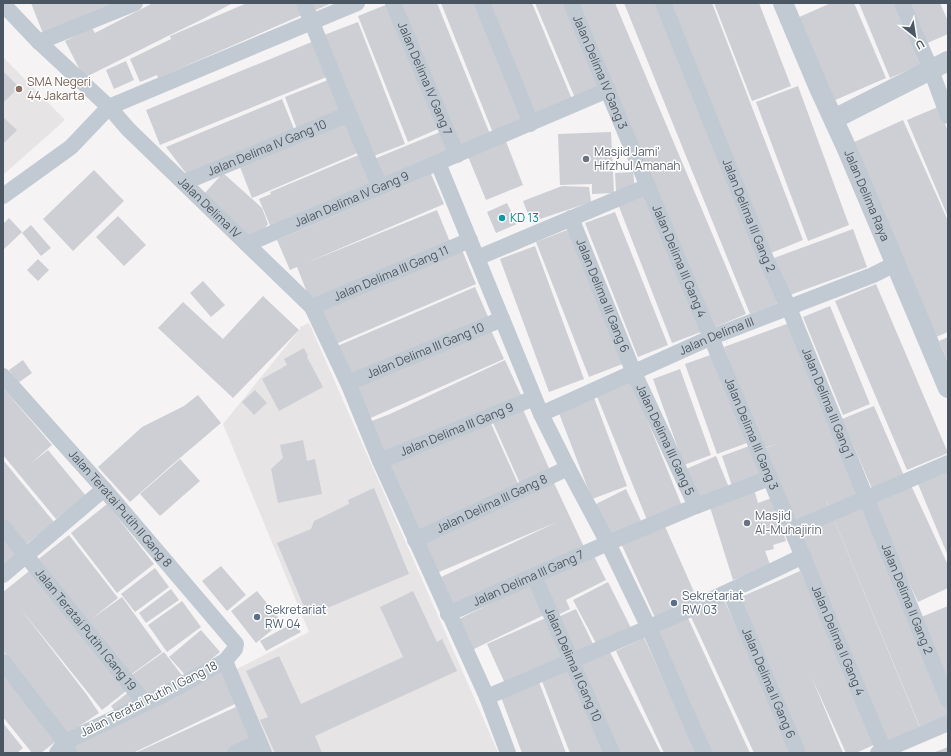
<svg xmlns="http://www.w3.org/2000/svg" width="951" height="756" font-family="Manrope,sans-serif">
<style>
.education{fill:#e6e4e5}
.building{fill:#cdcfd5}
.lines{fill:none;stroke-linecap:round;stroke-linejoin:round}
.minor{stroke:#c1cad2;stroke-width:16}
.tertiary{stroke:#c1cad2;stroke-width:20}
.education-dot{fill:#8d6e63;stroke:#fff;stroke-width:1.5}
.worship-dot{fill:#6b7280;stroke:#fff;stroke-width:1.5}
.culture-dot{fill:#0f9aa8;stroke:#fff;stroke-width:1.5}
.service-dot{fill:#5c6f8a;stroke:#fff;stroke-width:1.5}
.labels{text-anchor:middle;stroke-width:3;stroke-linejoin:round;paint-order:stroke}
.street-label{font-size:12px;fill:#4a5661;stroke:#fff}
.education-label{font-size:12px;fill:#785e54;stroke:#fff;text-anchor:start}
.worship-label{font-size:12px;fill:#5b616d;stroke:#fff;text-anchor:start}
.culture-label{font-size:12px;fill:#0d838f;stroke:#fff;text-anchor:start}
.service-label{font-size:12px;fill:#4e5e75;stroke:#fff;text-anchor:start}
</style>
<rect width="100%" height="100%" fill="#f5f3f3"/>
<!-- education -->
<path class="education" d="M3,57L65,120L3,175Z
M309,323L498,752L497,753H272L235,670L309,632L223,424L300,329V327Z"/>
<!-- building -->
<path class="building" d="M31,3H127L44,36Z
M153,3H233L201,20L172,34L84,78L65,41L92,28L95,33Z
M247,3H297L302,15L158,78L157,75L140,82L130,59L171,39L170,36Z
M308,3H332L311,12Z
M400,3H437L492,139L461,152Z
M441,3H479L528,124L495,138Z
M487,3H532L574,104L537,120Z
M535,3H567L605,91L577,103Z
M576,3H615L746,314L713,328Z
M624,3H659L781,302L750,314Z
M669,3H712L803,240L766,255Z
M714,3H759L791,86L752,101Z
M831,3H854L886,78L833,101L797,18Z
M859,3H894L920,65L890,78Z
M904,3H940L948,21V34L923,45Z
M388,4L438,129L408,142L358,16Z
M358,22L405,144L371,157L324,35Z
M314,41L329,76L160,145L146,110Z
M126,61L134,80L114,89L106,70Z
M3,71L19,87L3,103Z
M333,78L346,113L298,132L285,97Z
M798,86L849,225L808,241L756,102Z
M282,99L296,134L188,176L166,147Z
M938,107L948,131V217L907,120Z
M3,117L17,130L3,144Z
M349,120L362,151L252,198L240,167Z
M903,120L948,221V332L936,337L850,144Z
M440,132L450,155L384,183L374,159Z
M611,132L614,193L592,194V184L560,185L558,134Z
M505,139L523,185L486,200L467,154Z
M361,154L375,187L272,230L259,199L271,194L270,192Z
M94,170L124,201L73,251L43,219Z
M633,172L635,189L616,191L615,173Z
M223,173L262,208L268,224L255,240L242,230L203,195Z
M431,174L444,204L306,263L437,210L452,247L312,305L297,267L290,270L277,240Z
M562,186L589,187L591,202L531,222L523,201Z
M647,192L701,332L672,343L618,204Z
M507,203L517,224L496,233L487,212Z
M615,212L668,345L638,357L585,223Z
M118,216L146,245L124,266L96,237Z
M9,218L22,232L3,250V224Z
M31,225L51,248L41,256L22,233Z
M572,228L625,363L589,377L536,242Z
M853,229L867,267L787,296L774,258Z
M535,246L584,379L549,392L500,259Z
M462,250L476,284L331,346L317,312Z
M38,259L49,270L38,281L27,270Z
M203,281L225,305L211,317L190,293Z
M876,284L948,453L907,470L835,301Z
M475,287L490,321L349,381L335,347Z
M263,296L299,330L233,398L158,328L183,302L223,339Z
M830,306L870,404L843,415L803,317Z
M792,322L864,498L831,512L826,500L830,512L793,527L761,450L779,443L762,449L724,347Z
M490,328L504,359L366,420L352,388Z
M948,337V362L939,341Z
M304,348L308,356L307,357L323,387L279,411L262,379L287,365L284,359Z
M716,353L747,443L717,454L685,364Z
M23,360L32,373L18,383L9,370Z
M505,360L521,395L382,456L369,422L390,414Z
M680,369L711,455L684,465L653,379Z
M631,380L682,506L647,520L596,394Z
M3,388L52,445L30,464L48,450L86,496L56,519L3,455Z
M255,390L267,403L254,415L242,402Z
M198,395L221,423L174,463L130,502L98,467L142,427L184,406Z
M593,395L627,486L592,499L557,408Z
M521,405L552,475L522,488L491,418Z
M874,406L905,478L873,491L842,419Z
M488,417L521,490L418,537L385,464Z
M303,440L307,461L315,459L322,494L278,503L271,469L283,458L280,445Z
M752,445L764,478L733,489L722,456Z
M716,456L730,490L700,503L686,469Z
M180,459L200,481L160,516L140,494Z
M3,460L54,522L24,546L3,521Z
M948,471V556L918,484Z
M909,481L948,565V588L918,602L870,499Z
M554,483L585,549L452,612L437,579L557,522L432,575L418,540Z
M374,488L409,574L308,616L277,543L311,529L314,521L349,504L348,500Z
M626,489L642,523L610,539L594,505Z
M754,489L758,503L772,498L786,541L773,545L774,549L765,551L771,567L733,580L709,504Z
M865,503L948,706V716L920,727L833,517Z
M107,504L154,564L117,593L71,533Z
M832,515L920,728L882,744L794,531Z
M663,522L699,603L657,622L620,541Z
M3,535L19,555L3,568Z
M69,535L118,598L90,620L122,597L162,652L129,676L89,621L86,623L36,561Z
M594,556L606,580L566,600L570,609L556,616L539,581Z
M221,566L246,595L227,611L202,581Z
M33,568L130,688L102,710L20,608L87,695L99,713L66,735L3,651V592Z
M155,568L169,587L135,612L121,594Z
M800,571L878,743L856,753H846L811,676L843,753H803L736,599L771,584L782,609L771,584Z
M608,582L632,630L598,647L573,600Z
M533,583L548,613L470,651L455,621Z
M171,589L179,600L146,623L139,613Z
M257,591L282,622L256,643L231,611Z
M413,591L437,642L442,639L457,671L315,736L322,753H275L260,720L268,717L246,671L279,656L301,704L403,657L380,607Z
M724,600L795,753H754L700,636L690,615Z
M182,601L201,627L167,652L148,625Z
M948,606V679L919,618Z
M576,609L595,648L575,657L556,618Z
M550,616L569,659L507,688L487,644Z
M687,616L750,753H709L653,632Z
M295,622L301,632L266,651L260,641Z
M201,630L220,652L188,678L169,657Z
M644,638L690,738L698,753H664L616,651Z
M609,650L661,753H619L576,667Z
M164,652L184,678L145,699L130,676Z
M573,668L609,753H570L542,681Z
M3,669L59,739L41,753H32L3,717Z
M223,669L239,702L133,753H75L70,742Z
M539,682L566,753H522L501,697Z
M130,691L136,699L117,714L111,706Z
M236,707L252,743L230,753H135Z
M3,723L23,748L17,753H3Z
M948,747V753H933Z"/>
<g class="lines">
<!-- minor -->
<g class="minor">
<path d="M304,3L349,114L380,187"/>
<path id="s1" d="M393,3L457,155"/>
<path d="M482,3L529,118L530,124"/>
<path id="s2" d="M571,3L885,753"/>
<path id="s3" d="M663,3L765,257L789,308L948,700"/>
<path d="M902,3L931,70L948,116"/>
<path id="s4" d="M3,4L39,42L109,107L128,129L312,307L348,383L380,461L487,697L508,753"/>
<path d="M39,42L135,3"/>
<path d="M438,163L541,414L568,468L608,543L649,628L704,753"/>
<path id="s5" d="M185,182L349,114"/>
<path d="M3,196L71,147L109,107L357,3"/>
<path id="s6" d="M571,218L634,373L696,506"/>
<path id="s7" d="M247,244L608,90"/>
<path d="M477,258L648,186"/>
<path id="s8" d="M312,307L470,240"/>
<path id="s9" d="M3,376L104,489L236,644L235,649L225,661L165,694L65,742L57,753"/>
<path id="s10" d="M348,383L502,319"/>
<path id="s11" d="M541,414L712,337L873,275L895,264"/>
<path id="s12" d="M380,461L534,398"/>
<path id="s13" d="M3,527L145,703"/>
<path d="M792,530L867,498L948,463"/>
<path id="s14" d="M415,540L568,468"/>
<path d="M3,575L104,489"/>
<path id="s15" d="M534,576L612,753"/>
<path id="s16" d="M730,592L798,753"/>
<path id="s17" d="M448,614L608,543L696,506L770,478"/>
<path d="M225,661L264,753"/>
<path d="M3,662L65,742L69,752"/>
<path d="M487,697C593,652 699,607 803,556"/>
<path d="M235,753L259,742"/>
<path d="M878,753L948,723"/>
</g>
<!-- tertiary -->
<g class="tertiary">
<path id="s18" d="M783,3L819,88L847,149L948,388"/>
<path d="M834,119L948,61"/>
</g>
</g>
<!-- markers -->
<circle class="education-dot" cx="19" cy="89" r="4"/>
<g class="worship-dot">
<circle cx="586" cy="159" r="4"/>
<circle cx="747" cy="523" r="4"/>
</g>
<circle class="culture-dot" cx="502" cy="218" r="4"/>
<g class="service-dot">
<circle cx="674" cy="603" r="4"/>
<circle cx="257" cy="617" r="4"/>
</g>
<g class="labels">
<!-- street labels -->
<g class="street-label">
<text dy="4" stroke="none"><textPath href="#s2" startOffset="75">Jalan Delima IV Gang 3</textPath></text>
<text dy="4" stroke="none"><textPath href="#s1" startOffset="82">Jalan Delima IV Gang 7</textPath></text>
<text dy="4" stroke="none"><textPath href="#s5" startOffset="89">Jalan Delima IV Gang 10</textPath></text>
<text dy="4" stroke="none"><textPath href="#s18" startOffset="210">Jalan Delima Raya</textPath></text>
<text dy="4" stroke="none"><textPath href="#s7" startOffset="114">Jalan Delima IV Gang 9</textPath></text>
<text dy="4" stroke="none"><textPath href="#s4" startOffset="290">Jalan Delima IV</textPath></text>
<text dy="4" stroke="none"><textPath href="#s3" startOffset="229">Jalan Delima III Gang 2</textPath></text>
<text dy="4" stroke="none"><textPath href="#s2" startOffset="280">Jalan Delima III Gang 4</textPath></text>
<text dy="4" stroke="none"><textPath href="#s8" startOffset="86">Jalan Delima III Gang 11</textPath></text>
<text dy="4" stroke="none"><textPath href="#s6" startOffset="84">Jalan Delima III Gang 6</textPath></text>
<text dy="4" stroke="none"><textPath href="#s11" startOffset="192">Jalan Delima III</textPath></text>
<text dy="4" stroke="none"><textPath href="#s10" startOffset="84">Jalan Delima III Gang 10</textPath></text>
<text dy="4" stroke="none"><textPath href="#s3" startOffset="433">Jalan Delima III Gang 1</textPath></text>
<text dy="4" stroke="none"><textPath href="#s12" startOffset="83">Jalan Delima III Gang 9</textPath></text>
<text dy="4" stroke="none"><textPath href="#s2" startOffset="467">Jalan Delima III Gang 3</textPath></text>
<text dy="4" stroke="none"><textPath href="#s6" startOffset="241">Jalan Delima III Gang 5</textPath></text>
<text dy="4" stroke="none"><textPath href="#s14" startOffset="85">Jalan Delima III Gang 8</textPath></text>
<text dy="4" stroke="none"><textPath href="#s9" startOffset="177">Jalan Teratai Putih II Gang 8</textPath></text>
<text dy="4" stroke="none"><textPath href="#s17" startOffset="88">Jalan Delima III Gang 7</textPath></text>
<text dy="4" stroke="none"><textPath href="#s3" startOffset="644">Jalan Delima II Gang 2</textPath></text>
<text dy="4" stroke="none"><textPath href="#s13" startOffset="132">Jalan Teratai Putih I Gang 19</textPath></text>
<text dy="4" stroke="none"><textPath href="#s2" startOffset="691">Jalan Delima II Gang 4</textPath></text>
<text dy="4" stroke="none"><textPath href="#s15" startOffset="97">Jalan Delima II Gang 10</textPath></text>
<text dy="4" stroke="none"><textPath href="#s16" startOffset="99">Jalan Delima II Gang 6</textPath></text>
<text transform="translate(149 699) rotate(-27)" y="4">Jalan Teratai Putih I Gang 18</text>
</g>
<!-- education labels -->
<g class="education-label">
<text x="27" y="86">SMA Negeri<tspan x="27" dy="14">44 Jakarta</tspan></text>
</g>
<!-- worship labels -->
<g class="worship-label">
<text x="594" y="156">Masjid Jami'<tspan x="594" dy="14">Hifzhul Amanah</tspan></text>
<text x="755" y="520">Masjid<tspan x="755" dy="14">Al-Muhajirin</tspan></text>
</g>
<!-- culture labels -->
<g class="culture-label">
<text x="510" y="222">KD 13</text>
</g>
<!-- service labels -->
<g class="service-label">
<text x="682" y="600">Sekretariat<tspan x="682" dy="14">RW 03</tspan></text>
<text x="265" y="614">Sekretariat<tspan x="265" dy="14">RW 04</tspan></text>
</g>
</g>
<!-- border -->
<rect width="951" height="756" fill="none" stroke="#4a5661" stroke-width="8"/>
<!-- north arrow -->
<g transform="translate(915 36) rotate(150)" stroke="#ffffff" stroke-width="3" paint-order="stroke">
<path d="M0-3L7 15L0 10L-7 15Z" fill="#4a5661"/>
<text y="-6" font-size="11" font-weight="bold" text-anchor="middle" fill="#4a5661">U</text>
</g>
</svg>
